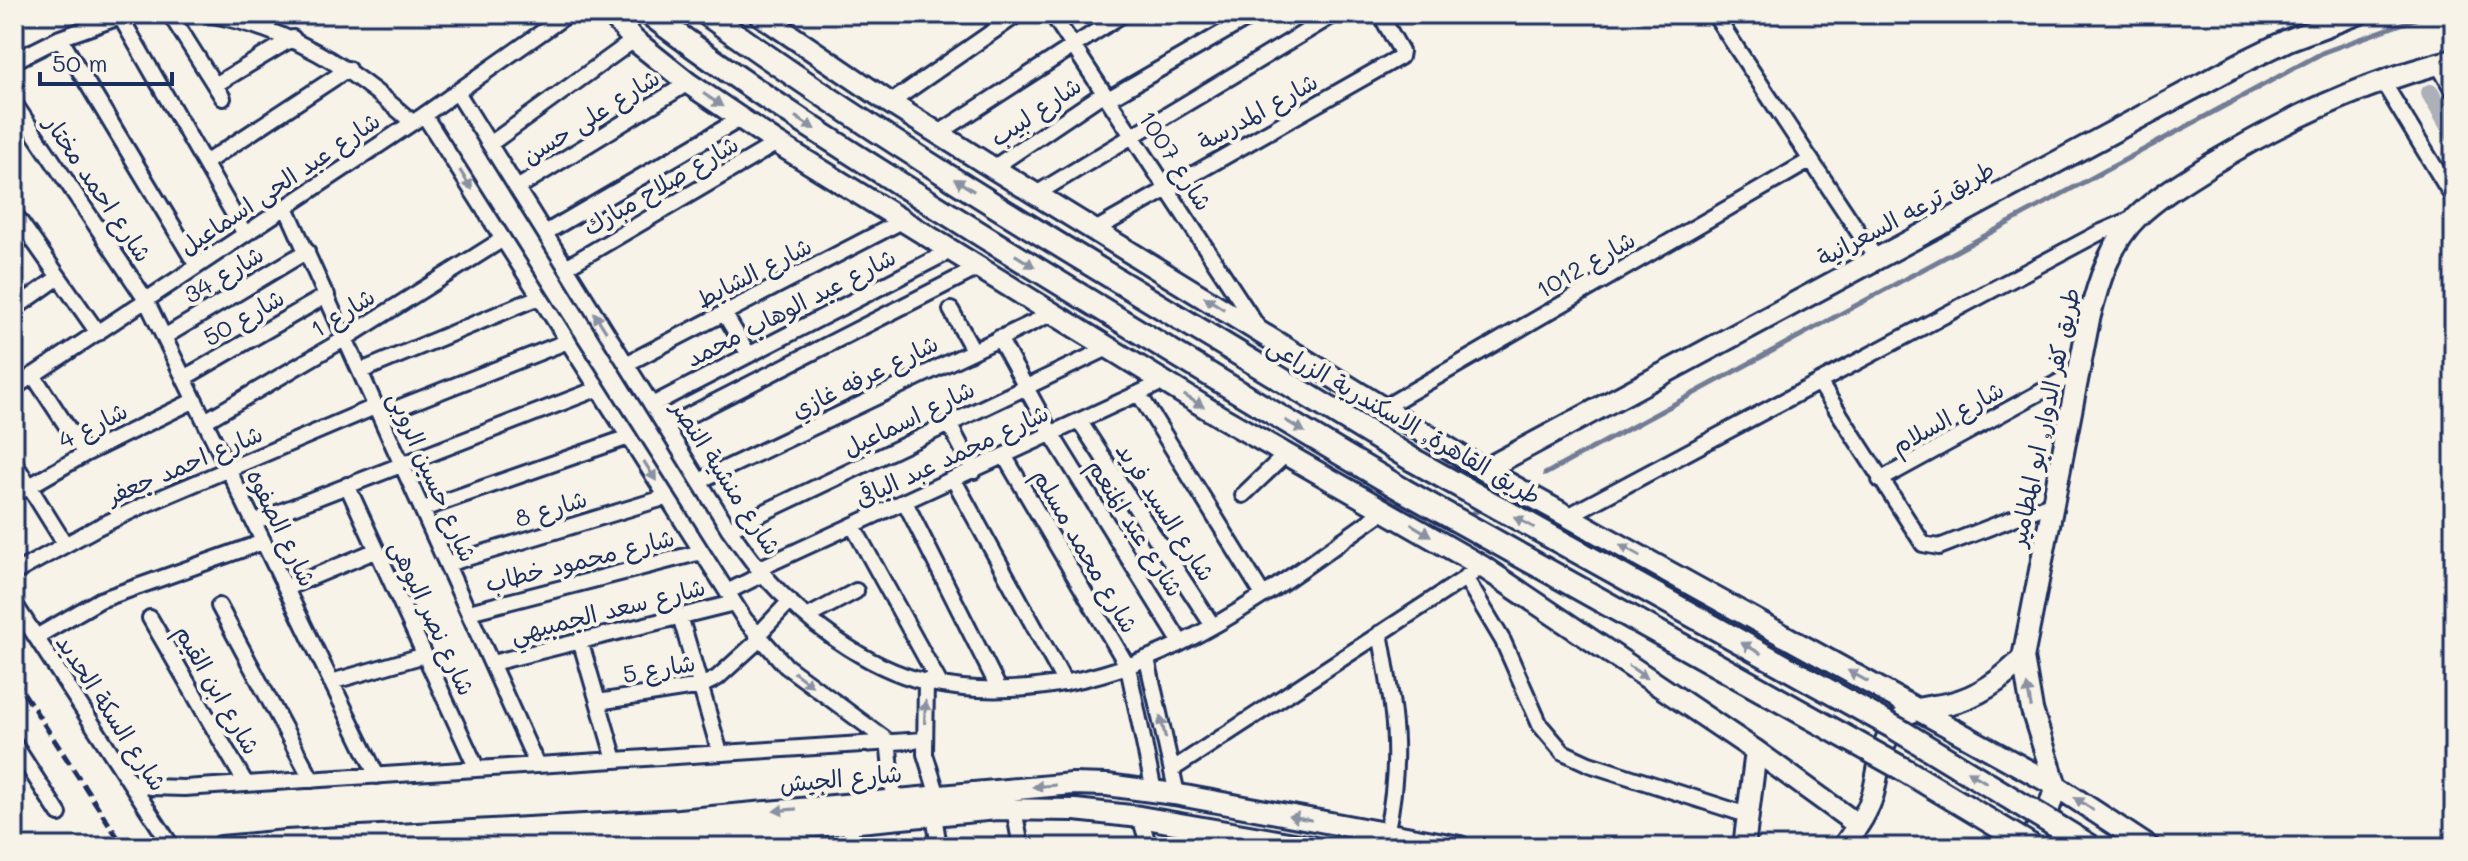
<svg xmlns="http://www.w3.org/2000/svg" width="2468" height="861" font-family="Mali,'Playpen Sans Arabic',sans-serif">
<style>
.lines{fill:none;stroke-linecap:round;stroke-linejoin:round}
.stream{stroke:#727c95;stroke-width:5}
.canal{stroke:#acb0b9;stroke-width:18}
.minor-casing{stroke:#1b2f5e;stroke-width:20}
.secondary-casing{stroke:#1b2f5e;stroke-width:26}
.trunk-casing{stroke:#1b2f5e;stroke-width:28}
.minor{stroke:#f7f3e8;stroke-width:14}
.secondary{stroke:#f7f3e8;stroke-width:20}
.trunk{stroke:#f7f3e8;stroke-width:22}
.rail{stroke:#1b2f5e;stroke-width:5;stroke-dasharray:12 6;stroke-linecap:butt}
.trunk-bridge-casing{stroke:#1b2f5e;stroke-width:28;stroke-linecap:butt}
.trunk-bridge{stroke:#f7f3e8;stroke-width:22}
.oneway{fill:#8991a3}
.labels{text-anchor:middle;stroke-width:8;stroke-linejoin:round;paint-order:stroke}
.street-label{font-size:24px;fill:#1b2f5e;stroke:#f7f3e8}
</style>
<rect width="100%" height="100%" fill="#f7f3e8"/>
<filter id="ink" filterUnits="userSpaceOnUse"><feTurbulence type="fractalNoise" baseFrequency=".0125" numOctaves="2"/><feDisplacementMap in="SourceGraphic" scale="16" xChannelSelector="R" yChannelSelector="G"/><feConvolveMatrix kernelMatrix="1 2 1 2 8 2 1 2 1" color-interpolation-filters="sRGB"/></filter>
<g filter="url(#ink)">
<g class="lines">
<!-- stream -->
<path class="stream" d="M1545,474L2324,52L2429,14
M1466,517L1485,507"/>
<!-- canal -->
<path class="canal" d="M2430,93L2454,135"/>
<defs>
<path id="minor" d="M170,14L223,98
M208,14C292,30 349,66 412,122
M1052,14L1259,329
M1714,14L1877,260
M120,16L245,234
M774,24L790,14
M60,38L197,266
M14,61L60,38L128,14
M2438,64L2454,92
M2383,82L2454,199
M215,85L293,38
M457,92L729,529C740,544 750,559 762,573C803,620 864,667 926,682C1011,701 1102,682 1179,644C1253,608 1319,556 1387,509
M1108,99L1255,14
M14,103L146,300L377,776
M890,103L1018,14
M424,115L745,620L786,666L885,739L889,749L894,800
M939,133L1123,14
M490,144L634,40
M205,163L348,69
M993,168L1104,93
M517,188L688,83
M1036,194L1335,14
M286,207L537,765
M14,213L98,333
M1095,230L1400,57L1401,51L1380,14
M545,233L740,119
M566,267L777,143
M14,309L59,277
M951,310L973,350
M724,313L749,355
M164,337L307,251
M999,338L1052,435L1181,643
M626,364L902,221
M361,371L539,297
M33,375L85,454
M184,378L327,295
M1819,382L1923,544L1939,547L2053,503
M14,388L424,115L568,14
M1139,394L1263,595
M652,405L950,251
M1383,408L1811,160
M380,415L568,341
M205,421L346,338L503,239
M1080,422L1213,626
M949,424L974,471
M666,427L978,268
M1005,457L1128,667L1154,791
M14,462L65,544
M954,480L1065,683
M1880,480L2079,371
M699,481L1051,314
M347,485L477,769
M14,495L85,454L195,400
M1243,495L1286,454
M905,502L999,689
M423,509L629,437
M1568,516L2097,234L2134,218
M254,522L597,389
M853,526L940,684
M729,529L1108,348
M447,564L667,497
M758,569L1163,382
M14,573L96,528L144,505L377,406
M1465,577L1503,641L1540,725L1563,752L1589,764L1747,815
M286,588L377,550
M727,592L763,574
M14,603L172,847
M219,606L312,780
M469,612L701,552
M680,616L720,753
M807,617L856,591
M150,618L246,784
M1380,633C1394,707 1403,759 1386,834
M757,636L790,601
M36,637L100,600L263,542
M580,640L615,760
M1147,659L1177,794
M492,663L734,603
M926,681L925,754L938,796
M331,682L425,655
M598,702L701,686L717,678L760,639
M14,744L59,814
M1173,769L1473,573
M130,782L150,787L184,788L924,740
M1014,809L1021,847
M934,815L939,847
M1140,817L1149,847
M850,823L852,847"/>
<path id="secondary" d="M611,14L634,40L688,83L777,143L1221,417L1483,567L1756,751L1858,825
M759,14L890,103L993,168L1484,470L2056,786L2149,847
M1484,470L2241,63L2288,40L2358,14
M221,847L286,841L679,820L1072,784L1107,785L1174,794L1460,847
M510,847L690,838L997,809L1075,810L1140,817L1311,847
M1744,847L1756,751
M1843,847C1854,831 1868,813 1873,794C1880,768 1879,740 1900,720C1916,705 1931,708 1951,703C1980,696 2003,679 2023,658
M2022,847L2045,821L2056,786L2032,710L2023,658L2089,319C2098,283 2110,243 2138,216C2160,195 2188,179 2213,163C2287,119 2370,80 2454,60"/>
<path id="trunk" d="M650,14C759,97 876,169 993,242C1129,326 1265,409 1403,490
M707,14C932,177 1177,313 1413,460"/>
</defs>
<!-- minor casing -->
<use href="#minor" class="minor-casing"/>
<!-- secondary casing -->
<use href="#secondary" class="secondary-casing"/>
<!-- trunk casing -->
<use href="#trunk" class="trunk-casing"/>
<!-- minor -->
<use href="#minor" class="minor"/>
<!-- secondary -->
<use href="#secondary" class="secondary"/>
<!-- trunk -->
<use href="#trunk" class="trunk"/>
<!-- rail -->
<path class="rail" d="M14,678L124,847"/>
<defs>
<path id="trunk-bridge" d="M1413,460L1897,729L2091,847
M1403,490L1903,769L2033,847"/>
</defs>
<!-- trunk-bridge casing -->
<use href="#trunk-bridge" class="trunk-bridge-casing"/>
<!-- trunk-bridge -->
<use href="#trunk-bridge" class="trunk-bridge"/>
</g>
<!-- one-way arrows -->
<defs><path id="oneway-solid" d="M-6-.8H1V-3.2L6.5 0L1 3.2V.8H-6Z" transform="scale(2)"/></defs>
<g class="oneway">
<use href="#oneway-solid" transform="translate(713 100) rotate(34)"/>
<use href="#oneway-solid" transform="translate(805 123) rotate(33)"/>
<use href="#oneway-solid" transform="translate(466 180) rotate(58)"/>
<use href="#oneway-solid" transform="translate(964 185) rotate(-148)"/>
<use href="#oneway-solid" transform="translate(1025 261) rotate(32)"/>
<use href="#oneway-solid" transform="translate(1214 303) rotate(-148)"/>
<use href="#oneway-solid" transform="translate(600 322) rotate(-122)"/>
<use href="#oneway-solid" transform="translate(1194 401) rotate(31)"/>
<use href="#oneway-solid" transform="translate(1295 426) rotate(31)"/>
<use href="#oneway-solid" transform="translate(650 471) rotate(58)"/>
<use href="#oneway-solid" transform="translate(1524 522) rotate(-151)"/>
<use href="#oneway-solid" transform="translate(1421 530) rotate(31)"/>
<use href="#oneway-solid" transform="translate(1630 550) rotate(-151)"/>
<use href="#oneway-solid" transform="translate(1751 648) rotate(-151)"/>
<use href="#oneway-solid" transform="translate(1638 672) rotate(34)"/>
<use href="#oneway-solid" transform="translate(1858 676) rotate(-151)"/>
<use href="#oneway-solid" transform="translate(803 679) rotate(37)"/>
<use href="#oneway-solid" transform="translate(2029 696) rotate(-101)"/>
<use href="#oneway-solid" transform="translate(925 712) rotate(-88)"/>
<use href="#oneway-solid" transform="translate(1163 727) rotate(-103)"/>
<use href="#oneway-solid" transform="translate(1977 777) rotate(-149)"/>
<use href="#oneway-solid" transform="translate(1044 786) rotate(176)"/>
<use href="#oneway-solid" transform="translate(2084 804) rotate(-147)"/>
<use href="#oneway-solid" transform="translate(785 810) rotate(175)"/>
<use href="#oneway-solid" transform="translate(1300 818) rotate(-170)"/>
</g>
</g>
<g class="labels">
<!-- street labels -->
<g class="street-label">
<text transform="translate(1036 112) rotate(-34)" y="8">شارع لبيب</text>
<text transform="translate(1258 112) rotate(-29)" y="8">شارع المدرسة</text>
<text transform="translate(591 117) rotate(-32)" y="8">شارع على حسن</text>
<text transform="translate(1175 161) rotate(57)" y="8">شارع 1007</text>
<text transform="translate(280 184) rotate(-34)" y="8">شارع عبد الحى اسماعيل</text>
<text transform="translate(661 186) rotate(-30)" y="8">شارع صلاح مبارك</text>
<text transform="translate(98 189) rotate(56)" y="8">شارع احمد مختار</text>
<text transform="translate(1906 214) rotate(-28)" y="8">طريق ترعه السعرانية</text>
<text transform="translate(1586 265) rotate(-30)" y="8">شارع 1012</text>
<text transform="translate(754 273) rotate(-27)" y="8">شارع الشايط</text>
<text transform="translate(224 275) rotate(-31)" y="8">شارع 34</text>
<text transform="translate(791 308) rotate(-27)" y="8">شارع عبد الوهاب محمد</text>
<text transform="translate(343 313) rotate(-32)" y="8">شارع 1</text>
<text transform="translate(244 318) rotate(-30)" y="8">شارع 50</text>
<text transform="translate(865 377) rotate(-26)" y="8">شارع عرفه غازي</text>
<text transform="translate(2045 417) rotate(-78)" y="8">طريق كفر الدوار, ابو المطامير</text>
<text transform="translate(1948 418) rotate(-29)" y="8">شارع السلام</text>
<text transform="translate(909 419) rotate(-26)" y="8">شارع اسماعيل</text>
<text transform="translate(1404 421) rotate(30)" y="8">طريق القاهرة, الاسكندرية الزراعى</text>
<text transform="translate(93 426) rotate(-27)" y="8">شارع 4</text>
<text transform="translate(952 456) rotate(-25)" y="8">شارع محمد عبد الباقى</text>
<text transform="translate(185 465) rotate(-23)" y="8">شارع احمد جعفر</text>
<text transform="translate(432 477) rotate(66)" y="8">شارع حسين الروبى</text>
<text transform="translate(726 478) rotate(57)" y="8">شارع منشية النصر</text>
<text transform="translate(551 509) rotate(-17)" y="8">شارع 8</text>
<text transform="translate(1165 512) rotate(57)" y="8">شارع السيد فريد</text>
<text transform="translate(281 528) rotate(64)" y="8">شارع الصفوه</text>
<text transform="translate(1135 528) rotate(58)" y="8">شارع عبد المنعم</text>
<text transform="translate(1085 551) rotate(60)" y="8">شارع محمد مسلم</text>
<text transform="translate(580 561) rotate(-14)" y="8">شارع محمود خطاب</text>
<text transform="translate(608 611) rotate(-14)" y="8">شارع سعد الجمبيهي</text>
<text transform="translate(432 618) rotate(65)" y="8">شارع نصر البوهى</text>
<text transform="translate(659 669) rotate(-10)" y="8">شارع 5</text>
<text transform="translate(217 690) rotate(60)" y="8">شارع ابن القيم</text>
<text transform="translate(111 713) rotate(57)" y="8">شارع السكة الحديد</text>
<text transform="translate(841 779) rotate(-5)" y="8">شارع الجيش</text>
</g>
</g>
<!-- margin -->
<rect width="2468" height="861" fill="none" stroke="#f7f3e8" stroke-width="48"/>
<rect x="24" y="24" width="2420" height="813" fill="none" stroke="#1b2f5e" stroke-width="3" filter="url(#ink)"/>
<!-- scale -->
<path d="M40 72v12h132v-12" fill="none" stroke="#1b2f5e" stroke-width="4"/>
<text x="52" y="72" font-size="24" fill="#1b2f5e" stroke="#f7f3e8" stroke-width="6" paint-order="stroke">50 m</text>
</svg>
